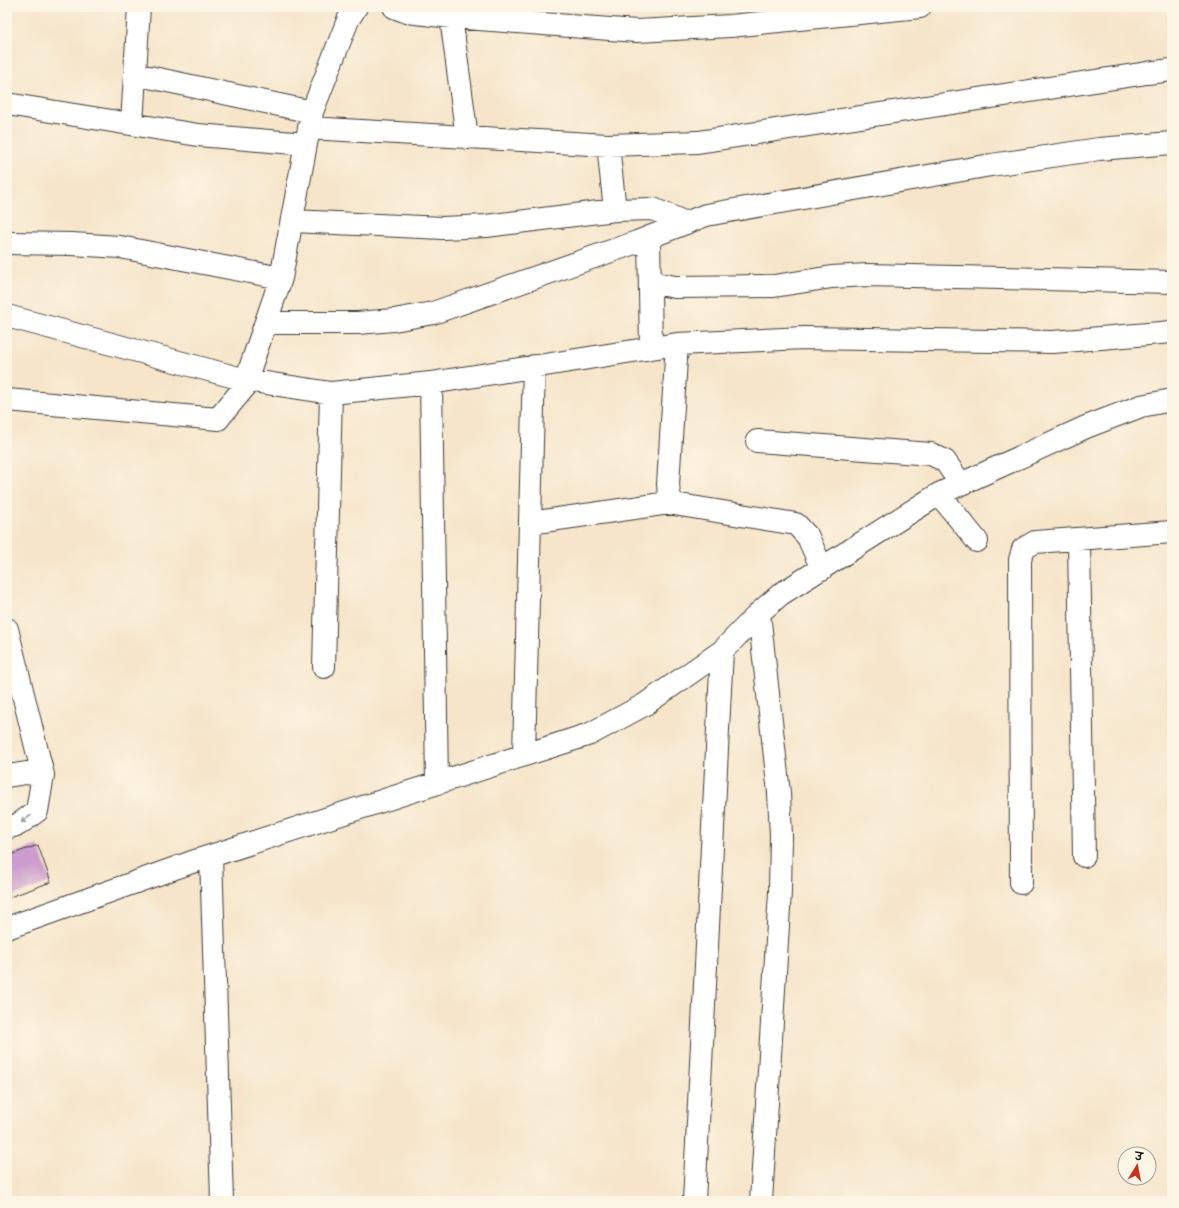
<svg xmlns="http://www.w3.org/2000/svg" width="1179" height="1208" font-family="'Architects Daughter','Playpen Sans Deva',sans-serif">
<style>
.building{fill:#cc9cce}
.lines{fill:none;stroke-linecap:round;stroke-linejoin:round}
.minor-casing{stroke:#3d3a36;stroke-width:24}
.minor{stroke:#fff;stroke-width:22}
.oneway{stroke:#999}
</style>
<rect width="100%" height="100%" fill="#fcf5e5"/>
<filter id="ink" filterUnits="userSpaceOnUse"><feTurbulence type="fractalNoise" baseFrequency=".025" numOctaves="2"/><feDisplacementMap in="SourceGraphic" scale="8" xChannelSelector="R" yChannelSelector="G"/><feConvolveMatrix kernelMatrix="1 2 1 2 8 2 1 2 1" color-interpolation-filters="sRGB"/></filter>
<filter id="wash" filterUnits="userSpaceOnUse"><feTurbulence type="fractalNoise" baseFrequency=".012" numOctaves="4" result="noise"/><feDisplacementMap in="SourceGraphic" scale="16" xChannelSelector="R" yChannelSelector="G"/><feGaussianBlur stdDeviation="0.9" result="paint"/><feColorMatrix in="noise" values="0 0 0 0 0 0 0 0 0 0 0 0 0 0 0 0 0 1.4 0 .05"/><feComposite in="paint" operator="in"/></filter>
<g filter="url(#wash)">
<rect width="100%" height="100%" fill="#f6e5cb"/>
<g id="blocks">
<!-- building -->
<path class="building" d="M38,845L51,882L7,898V856Z"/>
</g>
</g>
<g filter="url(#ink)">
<use href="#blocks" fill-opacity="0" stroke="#3d3a36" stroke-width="1"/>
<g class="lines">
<defs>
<path id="minor" d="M394,7L407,12L451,17L637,31L730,26L920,7
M451,17L467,138
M135,74L312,112
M7,104L198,135L306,144
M132,124L139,7
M309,128L608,145L698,142L1147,73L1172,70
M608,145L615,210
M292,221L443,228L486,226L615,210L653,209L686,223
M649,237L651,348
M7,243L72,244L120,247L281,278
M650,282L675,287L774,286L832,277L867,275L1172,282
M7,316L246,380L331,393L431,383L677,344L804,338L1053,342L1172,332
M266,323H357L394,320L433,313L637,242L706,215L991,165L1099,149L1172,143
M677,344L668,484L669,495L674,504L796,524L808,537L822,569
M431,383L437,783
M7,400L218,419L248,383L246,380L281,278L312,112L348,20L356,7
M757,441L931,454L945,461L961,484
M939,494L977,541
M530,523L662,504H674
M1079,539L1084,856
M759,613L779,793L781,836L780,892L761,1201
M7,629L43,775L37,811L19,824L7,828
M324,667L331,393
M524,755L534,366
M7,776L26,773L43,775
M211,856L222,1201
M1021,883L1020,560L1023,549L1035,542L1172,532
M7,928L192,862L590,734L644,705L722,651L759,613L781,594L939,494L1086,427L1141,406L1172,400
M694,1201L722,651"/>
</defs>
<!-- minor casing -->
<use href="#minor" class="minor-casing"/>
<!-- minor -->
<use href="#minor" class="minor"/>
</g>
<!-- one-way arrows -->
<defs><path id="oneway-shaft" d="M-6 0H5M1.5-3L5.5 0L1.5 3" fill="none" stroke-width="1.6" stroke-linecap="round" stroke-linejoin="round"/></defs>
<use class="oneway" href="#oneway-shaft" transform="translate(26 819) rotate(143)"/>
</g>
<!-- margin -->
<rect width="1179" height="1208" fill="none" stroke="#fcf5e5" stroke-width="24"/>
<!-- north arrow -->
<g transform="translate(1137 1166) rotate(10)"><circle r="19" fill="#fcf5e5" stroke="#a29e95"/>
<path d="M0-3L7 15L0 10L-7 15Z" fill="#c8321e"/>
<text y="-6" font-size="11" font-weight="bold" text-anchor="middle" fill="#1c1c1c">उ</text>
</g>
</svg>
